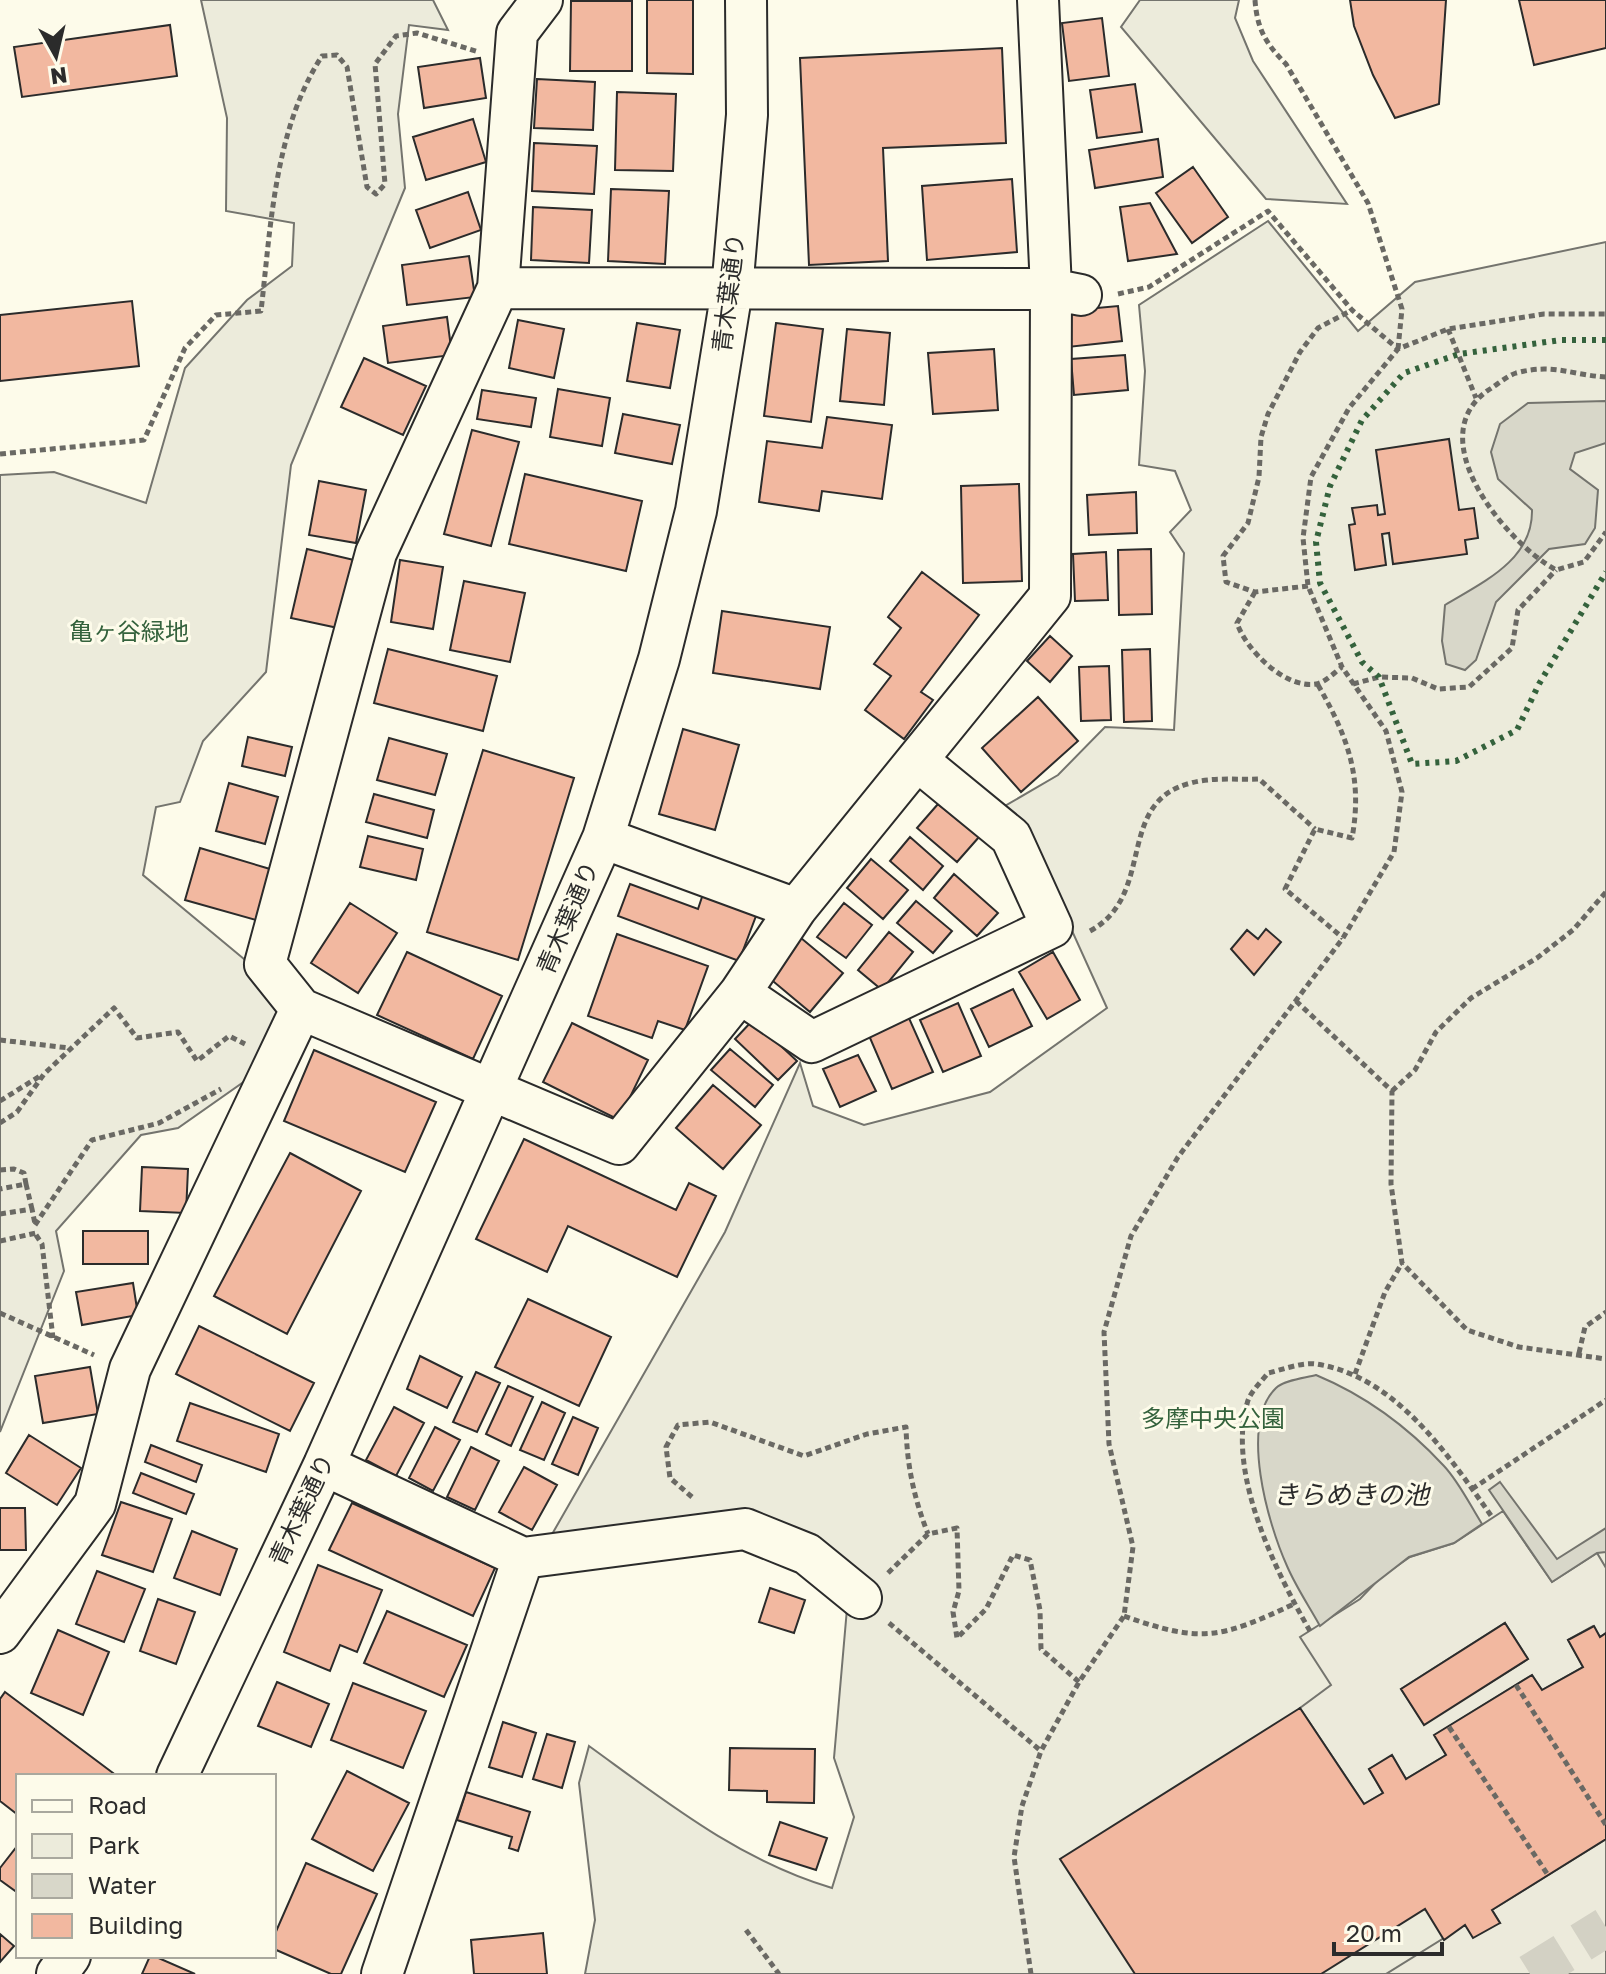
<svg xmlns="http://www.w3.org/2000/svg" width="1606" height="1974" font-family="'Golos Text','Noto Sans JP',sans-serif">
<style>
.green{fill:#ecebdb;stroke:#74746e;stroke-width:2}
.parking{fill:#eceadb;stroke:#74746e;stroke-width:2;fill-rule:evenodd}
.water{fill:#d8d7c9;stroke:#74746e;stroke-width:2}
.building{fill:#f2b8a0;stroke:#2b2b2b;stroke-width:2}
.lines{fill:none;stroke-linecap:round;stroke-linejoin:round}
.minor-tunnel{stroke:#d3d1c4;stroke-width:40;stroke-dasharray:40 20;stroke-linecap:butt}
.minor-casing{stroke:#2b2b2b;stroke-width:44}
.path{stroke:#6a6964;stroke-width:5;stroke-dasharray:6 4;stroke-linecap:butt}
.minor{stroke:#fdfbea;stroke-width:40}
.hedge{stroke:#34623c;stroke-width:6;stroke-dasharray:4 6;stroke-linecap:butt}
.labels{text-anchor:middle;stroke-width:6;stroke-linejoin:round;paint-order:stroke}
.street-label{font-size:24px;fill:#2b2b2b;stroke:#fdfbea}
.park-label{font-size:24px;fill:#34623c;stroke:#fdfbea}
.water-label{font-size:26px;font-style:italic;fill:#2b2b2b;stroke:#fdfbea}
</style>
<rect width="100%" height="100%" fill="#fdfbea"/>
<!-- green -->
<path class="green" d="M201,0H433L448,30L409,25L398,114L405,188L291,465L266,672L203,741L180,802L156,807L143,875L256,969L284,1026L252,1076L178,1128L141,1135L56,1231L64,1271L0,1432V475L54,472L146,503L185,368L247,300L292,266L294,223L226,211L227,118Z
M1140,0H1239L1235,18L1253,61L1347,204L1266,199L1121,27Z
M1268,221L1358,331L1415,282L1606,242V1974H585L595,1920L579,1783L589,1746C665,1801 740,1861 832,1888L854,1817L834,1758L850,1574L762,1514L710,1513L551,1536L725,1232L800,1063L813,1106L864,1125L990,1092L1107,1008L1030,838L998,810L1058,775L1105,727L1174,730L1184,553L1170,532L1191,510L1175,471L1139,465L1145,371L1139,305Z"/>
<!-- parking -->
<path class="parking" d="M1503,1511L1552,1582L1597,1553L1606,1568V1633L1600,1637L1593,1626L1568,1640L1583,1667L1542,1690L1532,1675L1435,1735L1446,1755L1406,1779L1392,1756L1369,1769L1383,1793L1364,1804L1300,1708L1331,1685L1300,1637L1360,1599L1381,1577L1410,1557L1454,1543ZM1505,1623L1528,1659L1424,1724L1401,1689Z
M1606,1839V1974H1386L1465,1925L1500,1923L1492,1910Z"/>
<!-- water -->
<path class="water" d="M1606,401V443L1575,453L1570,469L1598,490L1595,528L1585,544L1549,549L1496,602L1476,660L1465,670L1446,664L1442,641L1445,605C1483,582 1533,560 1532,510L1498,479L1491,452L1500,424L1528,403Z
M1316,1375C1364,1395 1408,1427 1444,1466C1459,1482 1470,1505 1482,1524L1454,1543L1409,1557L1320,1626C1309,1606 1296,1587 1287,1566C1268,1524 1239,1424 1276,1388C1284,1380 1305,1378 1316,1375Z
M1500,1482L1557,1559L1606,1528V1552L1597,1553L1552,1582L1489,1490Z"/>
<!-- building -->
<path class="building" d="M647,0H693V74L647,73Z
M1350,0H1446L1439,104L1395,118L1373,75L1354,26Z
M1519,0H1606V48L1534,65Z
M571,1H632V71H570Z
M1102,18L1109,76L1069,81L1062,23Z
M170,25L177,76L22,97L14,47Z
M1002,48L1006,143L883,148L888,261L809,265L800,58Z
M480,58L486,98L424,108L418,67Z
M537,79L595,82L593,130L534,128Z
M1135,84L1142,132L1097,138L1090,90Z
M617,92L676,94L673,171L615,170Z
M473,119L486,162L426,180L413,137Z
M1158,139L1163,177L1095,188L1089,150Z
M534,143L597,146L594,194L532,191Z
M1193,167L1228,217L1192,243L1156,193Z
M1012,179L1017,252L927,260L922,186Z
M611,189L669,191L665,264L608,261Z
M468,192L481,230L430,248L416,210Z
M1150,203L1177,254L1128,261L1120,207Z
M533,207L592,210L589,263L531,260Z
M469,256L475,297L407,305L402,265Z
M132,301L139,366L0,381V315Z
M1118,306L1122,341L1068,347L1065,311Z
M447,317L452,355L388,363L383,326Z
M518,320L564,329L554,378L509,368Z
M637,323L680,330L670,388L627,381Z
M776,323L823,329L811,422L764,416Z
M847,329L890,333L884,405L840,401Z
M994,349L998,410L933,414L928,353Z
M1125,355L1128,390L1074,395L1071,359Z
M364,358L426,386L403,435L341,407Z
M558,389L610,398L602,446L550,437Z
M482,390L536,398L531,427L477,419Z
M623,414L680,425L672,464L615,453Z
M827,417L892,425L882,499L822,491L819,511L759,502L767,441L822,448Z
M472,430L519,442L491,546L444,534Z
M1449,439L1459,510L1474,508L1478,538L1465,540L1467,554L1393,564L1389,533L1382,534L1386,565L1355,570L1349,525L1355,524L1352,508L1377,505L1378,515L1385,514L1376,450Z
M525,474L642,501L626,571L509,544Z
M319,481L366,490L356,543L309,535Z
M1019,484L1022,581L963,583L961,486Z
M1136,492L1137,533L1089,535L1087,495Z
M307,549L354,560L338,628L291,618Z
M1151,549L1152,614L1119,615L1118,550Z
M1106,552L1108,600L1075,601L1073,554Z
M400,560L443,567L433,629L391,622Z
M922,572L979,615L921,692L933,700L904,739L865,710L891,676L874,664L901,628L888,617Z
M464,581L525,593L510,662L450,650Z
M722,611L830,627L820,689L713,673Z
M1050,636L1072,656L1050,682L1027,661Z
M388,649L497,676L483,731L374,703Z
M1150,649L1152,721L1124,722L1122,650Z
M1109,666L1111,720L1081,721L1079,667Z
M1038,697L1078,741L1021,792L982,748Z
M683,729L739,745L715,830L659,814Z
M248,737L292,747L285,776L242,766Z
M389,738L447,754L435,795L377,780Z
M483,750L574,778L518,960L427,932Z
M229,783L278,797L265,844L216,831Z
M374,794L434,810L427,838L366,822Z
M938,804L979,837L957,862L917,828Z
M368,836L423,849L416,880L360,867Z
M910,837L943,866L923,890L890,861Z
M200,848L270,869L256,920L185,900Z
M871,859L908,890L883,919L847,888Z
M954,874L998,913L977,936L934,898Z
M630,884L698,909L705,888L759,908L739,961L618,916Z
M916,901L952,931L933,953L897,923Z
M350,903L397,933L358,993L311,963Z
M844,903L872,925L846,958L817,937Z
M1266,929L1281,942L1254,975L1231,949L1247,930L1258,939Z
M889,932L913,952L882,990L858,970Z
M617,934L708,966L685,1030L658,1021L652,1038L588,1016Z
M801,938L843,973L810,1012L768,977Z
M407,952L502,996L473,1059L377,1015Z
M1053,952L1080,1000L1047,1019L1019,972Z
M1013,989L1032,1026L989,1047L971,1009Z
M958,1003L981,1056L943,1072L920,1020Z
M904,1007L933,1072L892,1089L864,1024Z
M753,1020L797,1061L778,1080L735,1039Z
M572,1023L648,1060L619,1120L543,1082Z
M730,1049L773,1085L755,1107L711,1070Z
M314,1050L436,1102L405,1172L284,1121Z
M858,1055L876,1091L840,1107L823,1069Z
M713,1085L761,1125L723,1169L676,1128Z
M524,1139L676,1210L689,1183L716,1196L677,1277L568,1226L547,1272L476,1239Z
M290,1153L361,1191L287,1334L214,1296Z
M142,1167L188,1169L186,1213L140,1211Z
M83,1231H148V1264H83Z
M133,1283L138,1315L82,1325L76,1292Z
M528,1299L611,1337L579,1406L495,1367Z
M199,1326L314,1383L290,1431L176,1374Z
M420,1356L462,1377L447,1408L407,1389Z
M90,1367L98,1414L43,1423L35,1376Z
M476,1372L500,1383L477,1432L453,1422Z
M508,1386L533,1397L511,1446L486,1434Z
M542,1402L565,1413L544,1460L520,1450Z
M190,1403L279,1434L266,1472L177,1441Z
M394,1407L424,1423L396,1476L366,1460Z
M573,1417L598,1428L578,1475L552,1464Z
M435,1427L460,1440L433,1491L409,1478Z
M29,1435L81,1468L57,1505L6,1473Z
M151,1445L202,1465L196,1482L145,1462Z
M471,1447L499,1461L475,1510L447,1497Z
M524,1467L557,1485L532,1530L499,1512Z
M141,1473L194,1494L186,1514L133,1493Z
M121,1502L172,1519L153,1572L102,1555Z
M352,1503L495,1568L473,1616L329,1550Z
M0,1508H25L26,1550H0Z
M192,1531L237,1549L220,1595L174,1578Z
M318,1565L382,1590L357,1652L340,1645L330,1671L284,1652Z
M97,1571L145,1589L124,1642L76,1624Z
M770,1588L805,1600L794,1633L759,1622Z
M158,1599L195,1612L176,1664L140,1651Z
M387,1611L467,1645L444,1697L364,1663Z
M1505,1623L1528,1659L1424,1725L1401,1689Z
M1594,1626L1600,1637L1606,1633V1839L1492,1910L1500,1923L1473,1938L1465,1925L1444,1940L1425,1909L1321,1974H1135L1060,1859L1300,1708L1364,1804L1383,1793L1369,1769L1392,1755L1406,1779L1446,1755L1434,1735L1532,1675L1542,1690L1583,1667L1568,1640Z
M58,1630L109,1652L83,1715L31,1693Z
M277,1682L329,1704L311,1747L258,1726Z
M353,1683L426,1711L403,1768L331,1740Z
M5,1692L117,1776H18V1815L0,1801V1699Z
M503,1722L536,1733L522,1777L489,1767Z
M547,1734L575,1742L562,1788L533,1779Z
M730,1748L815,1749L814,1803L767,1802V1791L729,1790Z
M347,1771L409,1803L373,1871L312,1839Z
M466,1792L530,1812L518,1851L509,1848L512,1837L457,1820Z
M780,1822L827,1838L816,1870L769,1855Z
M18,1845V1893L0,1880V1868Z
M306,1863L377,1894L341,1974H331L274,1949V1936Z
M543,1933L547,1974H474L471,1940Z
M0,1934L14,1946L0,1962Z
M150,1956H154L195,1974H142Z"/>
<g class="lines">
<!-- minor-tunnel -->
<path class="minor-tunnel" d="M1530,1974L1606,1927"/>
<defs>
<path id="minor" d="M498,288L1051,289L1081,295
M603,838L796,909
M740,993L812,1042L1052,927L1011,837L917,760
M301,1009L619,1144L740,993L796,909L1050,596L1051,289L1038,0
M324,1465L523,1558L745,1529L807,1554L861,1598
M0,1633L95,1504L130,1369L301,1009L265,964L376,553L498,288L517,33L542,0
M177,1776L324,1465L603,838L659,659L696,511L732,290L747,115L746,0
M57,1974L70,1956
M382,1974L523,1558"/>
</defs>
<!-- minor casing -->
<use href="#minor" class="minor-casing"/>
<!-- path -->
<path class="path" d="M1255,0C1257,29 1266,44 1286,64L1368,203L1402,309L1398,349
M1118,294L1149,287L1268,211L1352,310L1398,349
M1448,329L1476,398
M1606,377C1571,375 1553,363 1516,373C1507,376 1498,384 1490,389C1418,436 1505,542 1556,570L1584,562L1606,532
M0,454L144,440L185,348L216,315L261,311C271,226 274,130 322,56L337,55L347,67L367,187L376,194L385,184L375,64L396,36L417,33L479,52
M1308,586L1255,592L1226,582L1223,556L1248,523L1259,477L1261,437L1268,414L1300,352L1318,328L1352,310
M1255,592L1237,623C1246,650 1285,689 1316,684C1324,683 1335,672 1342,667
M1353,684L1379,677L1412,678L1438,689L1469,687L1512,648L1518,610L1556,570
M1318,685C1348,737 1363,778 1352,838L1315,829L1285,889L1343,938
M1090,931C1157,895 1114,802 1191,783C1212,777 1238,780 1259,779L1315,829
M1296,1001L1392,1091L1391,1184L1402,1263L1467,1330L1519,1347L1606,1359
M0,1040L69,1048
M1392,1091L1415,1070L1436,1032L1471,998L1537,958L1573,930L1606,892
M0,1101L40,1076
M0,1123L17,1112L44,1074L114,1008L137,1038L178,1032L197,1061L229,1036L245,1044
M0,1170L14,1169L24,1173L26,1184L0,1189
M26,1184L32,1209
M0,1214L32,1209L35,1224
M35,1225L92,1140L159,1123L221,1089
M36,1235L42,1244L53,1338
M0,1241L36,1233
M0,1313L94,1355
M1579,1353L1585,1327L1606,1312
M1355,1374L1385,1292L1402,1263
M1472,1489L1606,1400
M692,1497L670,1478L666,1447L678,1425L710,1422L804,1456L867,1434L906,1427C907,1466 914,1498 928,1534
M888,1573L928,1534L957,1528L959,1591L953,1612L957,1638L986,1609L1013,1555L1030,1560L1040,1610L1041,1649L1079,1682
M1124,1616C1202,1644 1221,1638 1294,1604
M889,1623L1041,1751
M1310,1631C1276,1572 1227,1474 1247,1404C1249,1393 1261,1382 1268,1373C1282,1370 1301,1362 1316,1364C1396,1376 1449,1456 1492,1517
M1516,1685L1606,1825
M1449,1727L1548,1875
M746,1930L779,1974
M1031,1974L1014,1857L1022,1806L1041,1751L1079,1682L1124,1616L1133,1547L1109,1444L1104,1332L1131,1236L1178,1157L1343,938L1394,852L1402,792L1386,731L1342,667L1308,586L1303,538L1311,477L1349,408L1398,349L1448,329L1544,314H1606"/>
<!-- minor -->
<use href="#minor" class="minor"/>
<!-- hedge -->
<path class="hedge" d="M1606,340H1561L1459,354L1404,373L1362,420L1330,486L1316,542L1320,583L1362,662L1379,677L1412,764L1456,761L1517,730L1539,684L1606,572"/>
</g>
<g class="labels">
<!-- street labels -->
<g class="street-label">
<text transform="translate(729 293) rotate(-83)" y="8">青木葉通り</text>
<text transform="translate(568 918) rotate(-67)" y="8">青木葉通り</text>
<text transform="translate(302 1510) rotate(-65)" y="8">青木葉通り</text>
</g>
<!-- park labels -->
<g class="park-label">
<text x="129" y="640">亀ヶ谷緑地</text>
<text x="1213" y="1427">多摩中央公園</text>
</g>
<!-- water labels -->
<g class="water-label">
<text x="1351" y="1504">きらめきの池</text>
</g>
</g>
<!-- legend -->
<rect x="16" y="1774" width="260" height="184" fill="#fdfbea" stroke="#a9a89e" stroke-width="2"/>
<rect x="32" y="1800" width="40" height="12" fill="#fdfbea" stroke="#a9a89e" stroke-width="2"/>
<text x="88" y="1814" font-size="24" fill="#2b2b2b">Road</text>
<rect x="32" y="1834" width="40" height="24" fill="#ecebdb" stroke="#a9a89e" stroke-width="2"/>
<text x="88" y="1854" font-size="24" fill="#2b2b2b">Park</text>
<rect x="32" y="1874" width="40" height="24" fill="#d8d7c9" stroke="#a9a89e" stroke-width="2"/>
<text x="88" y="1894" font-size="24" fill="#2b2b2b">Water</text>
<rect x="32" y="1914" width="40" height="24" fill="#f2b8a0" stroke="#a9a89e" stroke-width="2"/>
<text x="88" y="1934" font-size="24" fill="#2b2b2b">Building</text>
<!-- north arrow -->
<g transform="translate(56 56) rotate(172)" stroke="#fdfbea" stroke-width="6" paint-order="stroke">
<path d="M0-6L14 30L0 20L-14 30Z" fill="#2b2b2b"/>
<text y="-12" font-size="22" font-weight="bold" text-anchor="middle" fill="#2b2b2b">N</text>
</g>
<!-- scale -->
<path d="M1334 1942v12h108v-12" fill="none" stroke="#2b2b2b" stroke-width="4"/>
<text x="1346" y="1942" font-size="24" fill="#2b2b2b" stroke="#fdfbea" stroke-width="6" paint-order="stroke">20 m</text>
</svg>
